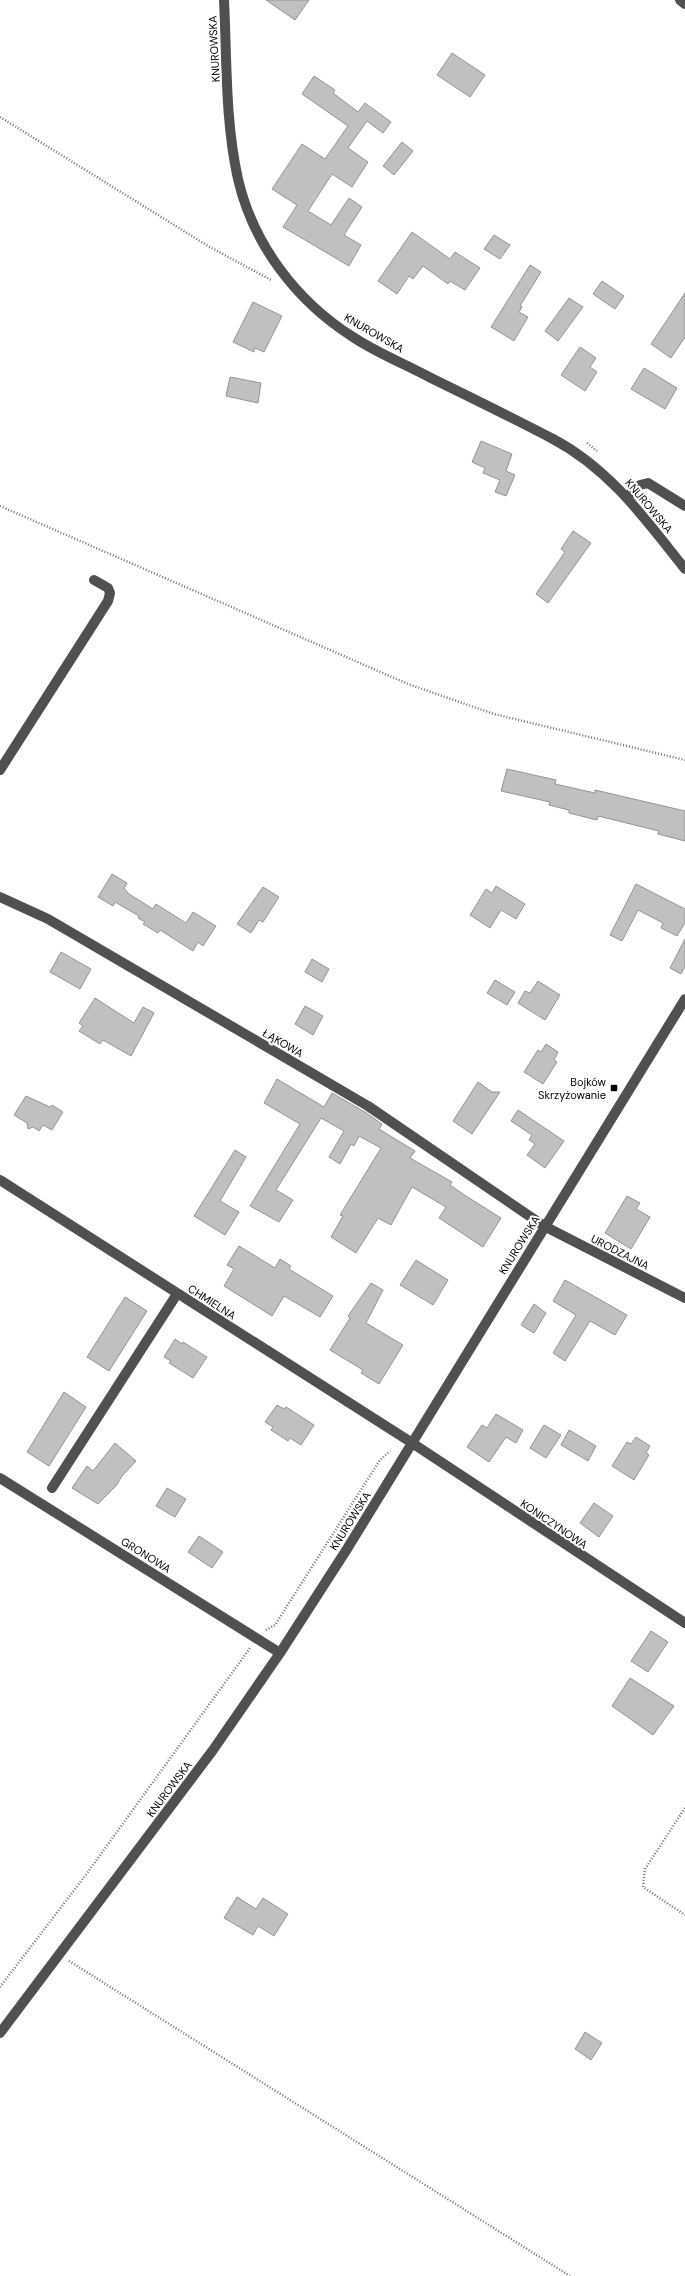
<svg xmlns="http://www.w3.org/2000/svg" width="685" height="2276" font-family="'DM Sans',sans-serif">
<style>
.building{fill:#c0c0c0;stroke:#949494}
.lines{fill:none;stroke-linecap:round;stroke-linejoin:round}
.path{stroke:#727272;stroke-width:2.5;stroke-dasharray:1 2;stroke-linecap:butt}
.minor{stroke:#505050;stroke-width:10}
.poi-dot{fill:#000;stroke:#fff;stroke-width:1.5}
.labels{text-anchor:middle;stroke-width:4;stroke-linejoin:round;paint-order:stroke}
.street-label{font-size:11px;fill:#000;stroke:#fff}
.poi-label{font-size:11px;fill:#000;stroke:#fff;text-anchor:end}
</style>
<rect width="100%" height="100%" fill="#fff"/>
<!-- building -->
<path class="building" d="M266,0H309L295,20Z
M452,53L485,75L470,97L437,75Z
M314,76L335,90L333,93L358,112L365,103L391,122L383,133L367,121L348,148L368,162L352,187L332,174L308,211L331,225L349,198L362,207L344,235L361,245L349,266L283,227L297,205L272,189L302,144L325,159L348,126L302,94Z
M402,142L413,151L394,175L383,166Z
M412,232L450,259L455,252L480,268L465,290L450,281L448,284L423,266L413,279L409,276L397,294L378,281Z
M494,235L510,245L500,259L484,249Z
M530,265L541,272L520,306L522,307L519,312L528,317L514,341L491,327Z
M602,281L624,296L615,309L593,294Z
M685,293V337L671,358L651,344Z
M569,298L583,307L558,341L545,331Z
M253,302L282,316L264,352L255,348L254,352L233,342Z
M580,347L596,358L590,367L597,372L585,391L561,375Z
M644,368L677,388L665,409L631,389Z
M230,377L261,383L258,403L226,396Z
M481,441L512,454L506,471L515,475L506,496L495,492L500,480L483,473L485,468L472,462Z
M573,531L591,543L548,603L536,594L565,552L561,549Z
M507,769L556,780L555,784L595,793V790L685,811V841L658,834L659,831L598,816L597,820L569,813V810L549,805L550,802L501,791Z
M112,874L127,883L124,888L129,894L153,909L156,904L186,923L193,912L216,926L203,946L198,942L193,951L160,930L158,933L143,924L145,922L138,918L139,916L115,902L113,906L98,897Z
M636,884L685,909V923L677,936L661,928L663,923L638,910L622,941L610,935Z
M496,886L525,904L516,919L501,910L490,928L470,915L486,889L492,893Z
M263,887L279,897L263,922L259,920L251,933L237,924Z
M685,939V966L681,974L670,968Z
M61,952L91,969L80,989L50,972Z
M312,959L329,969L322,982L305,972Z
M495,980L515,992L507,1005L487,993Z
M538,981L560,995L545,1020L518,1003L525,991L530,993Z
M95,998L134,1023L143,1007L154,1013L131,1056L103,1040L100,1044L79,1031L83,1026L79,1023Z
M305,1006L323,1016L313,1035L295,1024Z
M546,1044L558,1052L554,1060L557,1062L543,1084L524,1072L538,1050L541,1052Z
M277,1079L324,1107L332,1093L365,1112L382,1124L379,1129L415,1151L410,1158L452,1182L450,1185L466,1196L501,1218L483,1247L439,1218L446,1207L412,1187L391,1225L378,1218L356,1253L331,1237L343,1216L340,1215L381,1148L359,1136L354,1146L351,1144L340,1164L329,1157L344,1131L321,1118L276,1190L293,1200L279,1222L250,1206L300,1124L264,1103Z
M478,1082L492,1092H500L472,1134L453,1121Z
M26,1096L50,1107L52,1105L63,1112L52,1130L43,1125L39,1131L33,1127L28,1129L27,1123L14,1115Z
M518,1110L564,1141L545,1168L527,1155L535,1144L529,1140L532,1135L511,1121Z
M235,1150L246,1157L220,1201L239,1212L225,1235L194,1216Z
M627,1196L640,1203L636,1209L650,1217L631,1249L605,1233Z
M239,1246L275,1268L280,1259L291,1266L289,1269L333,1296L320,1317L284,1296L272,1316L224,1286L234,1269L227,1265Z
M416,1260L448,1280L433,1305L400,1285Z
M565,1280L627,1315L615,1335L590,1321L565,1361L553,1353L576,1315L553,1301Z
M371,1283L383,1290L366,1323L403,1345L379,1384L361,1373L363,1370L330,1350L350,1318L348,1316Z
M125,1297L147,1311L109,1371L87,1357Z
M534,1304L546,1313L534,1333L521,1325Z
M175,1339L182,1344L183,1342L207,1357L193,1378L169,1363L171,1361L164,1357Z
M64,1392L86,1407L49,1466L27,1452Z
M277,1405L284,1409L286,1407L314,1425L301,1445L290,1438L288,1441L271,1430L273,1427L265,1422Z
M496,1414L523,1430L516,1443L506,1437L489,1462L467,1447L482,1425L487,1428Z
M544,1425L561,1435L546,1458L530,1448Z
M569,1430L596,1446L588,1461L561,1445Z
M636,1437L650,1446L646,1453L649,1455L634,1480L612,1466L627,1442L631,1444Z
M115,1443L136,1461L122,1476L116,1486L98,1504L72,1488L87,1466L93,1471Z
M167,1488L186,1499L175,1517L156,1506Z
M594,1503L613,1516L599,1537L580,1523Z
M199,1536L223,1552L212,1568L188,1552Z
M651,1631L668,1642L648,1672L631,1661Z
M630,1678L674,1706L653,1735L612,1706Z
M237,1897L256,1909L263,1898L288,1914L274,1936L258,1926L253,1935L224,1918Z
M585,2032L602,2043L591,2060L575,2049Z"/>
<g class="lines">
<!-- path -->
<path class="path" d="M0,117L208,246L271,280
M587,443L597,451
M0,506L408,684L494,714L685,760
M266,1630L275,1625L380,1460L390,1451
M685,1808L645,1869L643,1887L685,1915
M69,1961L570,2276
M0,1987L85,1876L250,1648"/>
<!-- minor -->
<path class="minor" d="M224,0C227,59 225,121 238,179C253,244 296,301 353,337C377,353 405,364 431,378C472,398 513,418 553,439C610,469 646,520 685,569
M680,0L685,4
M627,497L640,485L648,483L685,506
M0,770L108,601L110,593L108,588L94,580
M0,897L48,919L368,1106L544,1226L685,1298
M0,1180L406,1439L685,1623
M0,1478L280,1653
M52,1488L177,1294
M0,2033L213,1750L280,1653L347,1549L685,999"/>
</g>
<!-- markers -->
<rect class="poi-dot" x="610" y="1084" width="8" height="8" rx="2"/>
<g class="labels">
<!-- street labels -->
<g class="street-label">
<text transform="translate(214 49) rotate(-93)" y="4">KNUROWSKA</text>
<text transform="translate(374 333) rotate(30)" y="4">KNUROWSKA</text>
<text transform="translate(649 506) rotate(50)" y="4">KNUROWSKA</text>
<text transform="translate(283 1043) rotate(30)" y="4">ŁĄKOWA</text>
<text transform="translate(519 1245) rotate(-58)" y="4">KNUROWSKA</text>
<text transform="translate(620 1252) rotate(27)" y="4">URODZAJNA</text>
<text transform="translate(212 1302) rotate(33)" y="4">CHMIELNA</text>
<text transform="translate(350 1521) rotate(-58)" y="4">KNUROWSKA</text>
<text transform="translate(554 1524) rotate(34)" y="4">KONICZYNOWA</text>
<text transform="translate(146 1555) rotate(32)" y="4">GRONOWA</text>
<text transform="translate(169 1789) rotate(-53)" y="4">KNUROWSKA</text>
</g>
<!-- poi labels -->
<g class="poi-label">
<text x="606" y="1086">Bojków<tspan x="606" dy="13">Skrzyżowanie</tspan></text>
</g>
</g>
</svg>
